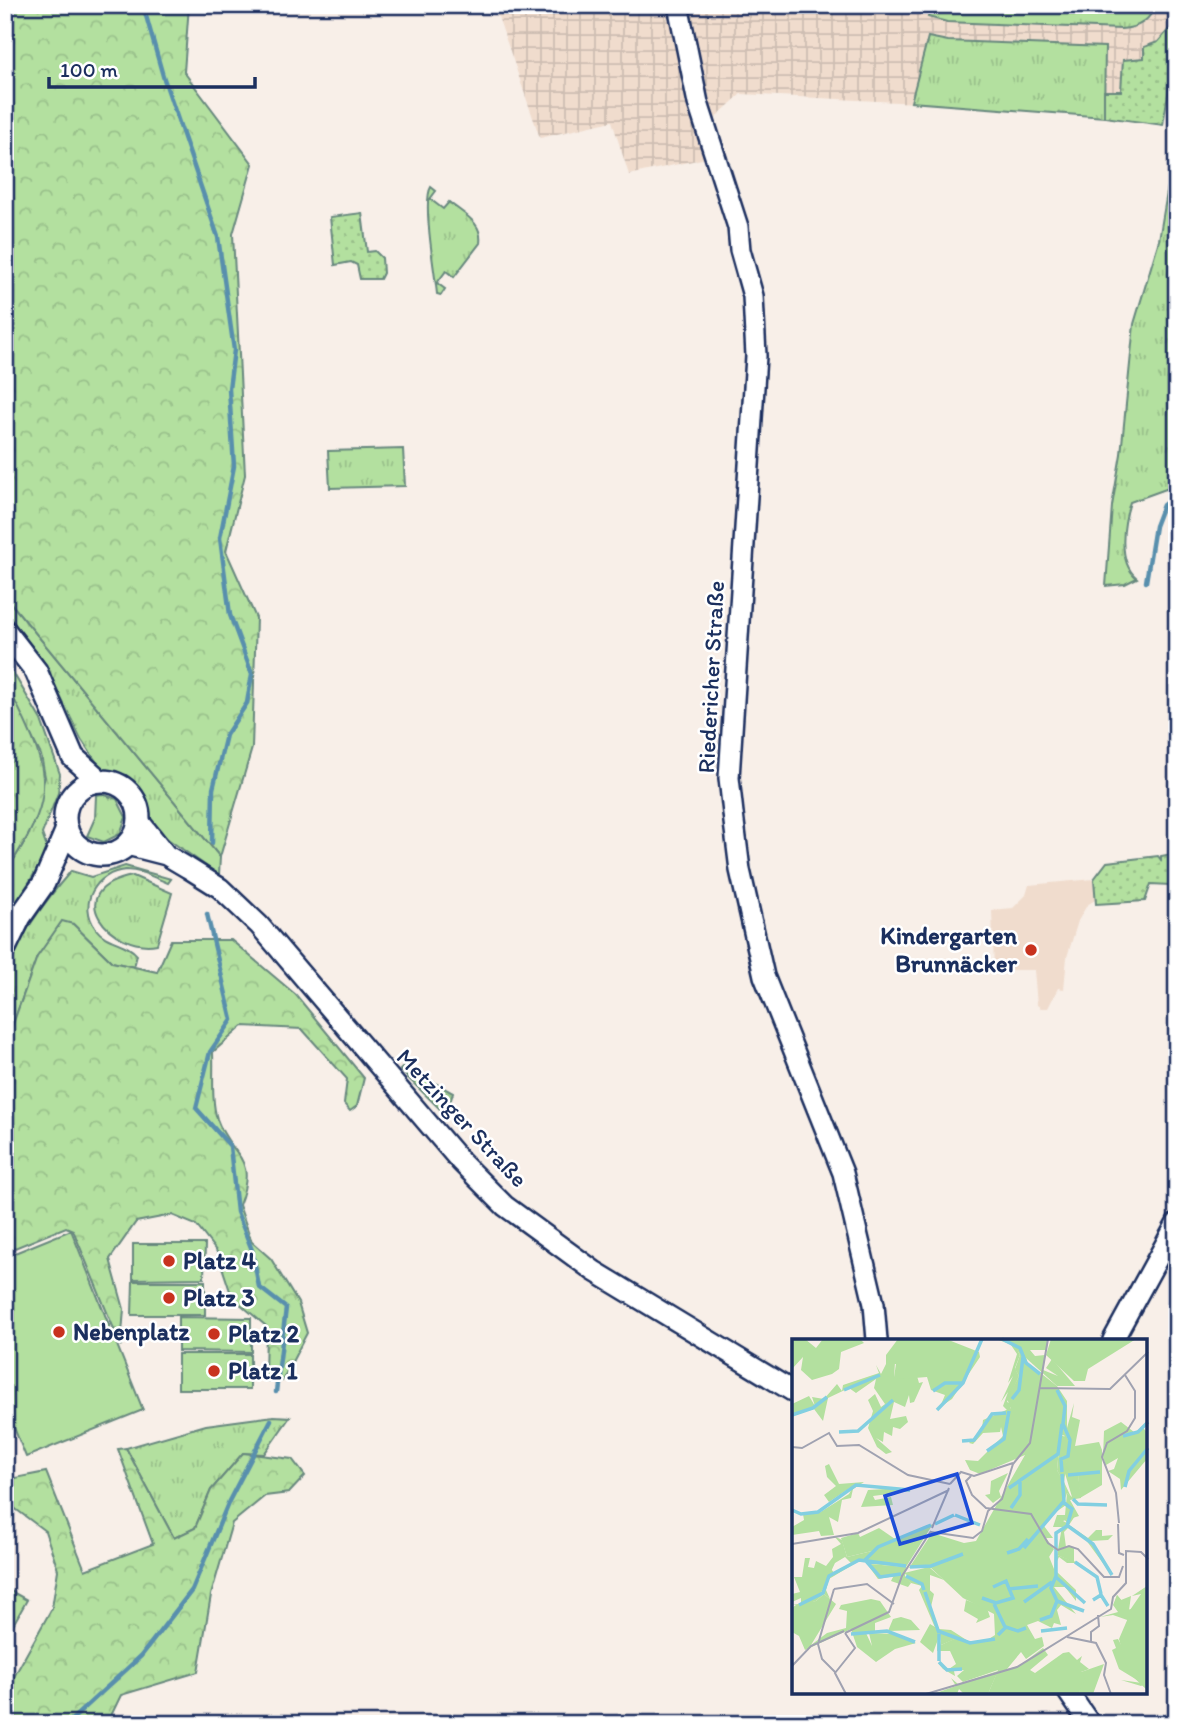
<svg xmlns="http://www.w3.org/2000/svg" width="1182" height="1729" font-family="Itim,sans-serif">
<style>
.built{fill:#f0dccd}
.industrial{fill:url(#industrial-grid)}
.grass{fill:url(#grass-tufts);stroke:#67887e;stroke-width:2}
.forest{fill:url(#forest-crowns);stroke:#67887e;stroke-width:2}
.park{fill:url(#park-dots);stroke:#67887e;stroke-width:2}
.pitch{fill:#b3e09f;stroke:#67887e;stroke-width:2}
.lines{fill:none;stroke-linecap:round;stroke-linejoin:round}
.stream{stroke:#598fad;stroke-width:4.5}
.secondary-casing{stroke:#1b2f5e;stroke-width:24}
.primary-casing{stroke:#1b2f5e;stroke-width:26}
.secondary{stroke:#fff;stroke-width:19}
.primary{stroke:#fff;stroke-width:21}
.poi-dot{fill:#c8321e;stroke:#fff;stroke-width:2.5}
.labels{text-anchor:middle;stroke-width:5;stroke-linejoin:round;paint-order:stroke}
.street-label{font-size:24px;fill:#1b2f5e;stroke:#fff}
.poi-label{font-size:24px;font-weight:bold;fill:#1b2f5e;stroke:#fff;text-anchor:start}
.inset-river{fill:none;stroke:#82cfe1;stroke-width:3.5}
.inset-road{fill:none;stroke:#a0a2b1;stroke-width:2}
.view{fill:#1d4ed8;fill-opacity:0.15;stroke:#1d4ed8;stroke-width:3.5}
.inset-edge{fill:none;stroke:#1b2f5e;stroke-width:3.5}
</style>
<defs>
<pattern id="industrial-grid" width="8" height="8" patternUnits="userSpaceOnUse" patternTransform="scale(1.75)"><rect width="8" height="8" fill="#f0dccd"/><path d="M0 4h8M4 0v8" fill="none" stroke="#cdbdb2"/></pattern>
<pattern id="grass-tufts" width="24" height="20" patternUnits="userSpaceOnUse" patternTransform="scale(1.75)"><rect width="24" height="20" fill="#b3e09f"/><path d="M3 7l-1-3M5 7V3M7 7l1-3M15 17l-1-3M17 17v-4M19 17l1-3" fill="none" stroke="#99c08b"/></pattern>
<pattern id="forest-crowns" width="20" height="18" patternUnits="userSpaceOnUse" patternTransform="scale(1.75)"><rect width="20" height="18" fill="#b3e09f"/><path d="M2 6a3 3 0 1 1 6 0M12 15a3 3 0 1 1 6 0" fill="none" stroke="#99c08b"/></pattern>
<pattern id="park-dots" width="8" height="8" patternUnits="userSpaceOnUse" patternTransform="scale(1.75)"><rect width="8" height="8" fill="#b3e09f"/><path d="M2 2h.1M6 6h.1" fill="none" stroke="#99c08b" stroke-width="1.8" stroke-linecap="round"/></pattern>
</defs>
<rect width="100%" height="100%" fill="#f8efe8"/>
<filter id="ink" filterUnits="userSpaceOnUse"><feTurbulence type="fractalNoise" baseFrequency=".0143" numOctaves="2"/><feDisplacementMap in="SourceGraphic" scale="14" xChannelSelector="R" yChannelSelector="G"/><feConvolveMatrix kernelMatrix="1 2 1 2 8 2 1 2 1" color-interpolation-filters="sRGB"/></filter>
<g filter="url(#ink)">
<!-- built -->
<path class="built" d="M1094,879L1095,900L1087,905L1078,921L1067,957L1064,989L1058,988L1048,1008H1041L1037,1005L1034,970H994L992,910L1013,908L1026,895L1029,885Z"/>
<!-- industrial -->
<path class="industrial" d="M494,5H1177V38L1163,125L1036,109L741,94L718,115L707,132L715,156L629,175L612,121L540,138Z"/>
<!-- grass -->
<path class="grass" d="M932,5H1155C1150,22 1137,28 1121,29L947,22L928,17Z
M928,37L948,41L1105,47L1104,117L911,102Z
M1177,133V485L1130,502C1123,524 1117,562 1137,578L1125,584L1106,586L1112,506L1121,454L1134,324L1159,240Z
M431,187L436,191L430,199L443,209L449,202C463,214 483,222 480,243L454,277L446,271L437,283L445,289L441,295L437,294C435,273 422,201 431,187Z
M403,449L405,486L330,488L328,451Z
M5,596L220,857L219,875L155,830L146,818L139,795L130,784L102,770L81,739L42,659L5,611Z
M5,659L41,720L60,774L58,793L42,834L48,851L5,922V874L28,836L45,777L41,755L5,685Z
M102,794L117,799L126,817L120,834L104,842L87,836L95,818L96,795Z
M125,866L171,879L168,883C155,878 141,870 126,870C96,872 77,904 96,929C106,943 127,942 137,955L134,967L112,962L73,924L37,957L5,1046C5,1025 1,1000 5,979C12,945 48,897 71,871L91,877Z
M133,876L172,893L157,944C112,953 57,890 133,876Z
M274,1416L290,1417L264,1454L243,1453L211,1490L195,1528L174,1538L126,1448L206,1425Z"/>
<!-- forest -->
<path class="forest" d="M5,5H189L184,72L253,164L233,234L245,475L226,551L256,618L252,748L220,857L5,596Z
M5,685C15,698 21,713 28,728C58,792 40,817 5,874Z
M62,921L73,924L112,962L157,972L171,940H231L296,995L364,1078L357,1106L350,1111L344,1104L347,1079L302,1029L243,1026L213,1052C214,1072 211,1100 217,1119C230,1157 259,1155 239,1205L252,1242L271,1259L298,1303L307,1333L282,1381H265L266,1326L232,1297L217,1252L196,1225L172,1215L136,1222L110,1259L124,1309L121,1346L73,1230L66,1227L5,1252V1046L37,957Z
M404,1066L453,1093L446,1115L400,1070Z
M126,1448L174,1538L195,1528L211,1490L243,1453L292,1459L305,1476L289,1493L265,1496L232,1523L211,1595L198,1672L121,1695L107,1724H5V1693L52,1608L58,1570L45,1531L5,1501V1480L46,1472L85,1570L153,1544L118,1449Z"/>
<!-- park -->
<path class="park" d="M1170,28L1177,29V38L1163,125L1104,117V91H1121L1123,60L1144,58V47L1158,42Z
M362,213L367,252L375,251L382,258L383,273L380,279H360L357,265L351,262L335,265L330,217Z
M1172,854L1170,885L1151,884L1145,901L1096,904L1094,879L1107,862L1158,856L1161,860V856Z"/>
<!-- pitch -->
<path class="pitch" d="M71,1230L143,1410L26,1457L5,1406V1257Z
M133,1244H205L204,1278L133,1279Z
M133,1281H205V1315H132Z
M178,1317L251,1318V1352L178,1351Z
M178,1354H250V1389H178Z
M5,1588L27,1600L5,1639Z"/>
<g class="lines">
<!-- stream -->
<path class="stream" d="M143,5L163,76L218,237L234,350L229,389L234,466L220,538L230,615L252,674L247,703L226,735L213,789L212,843
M1146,582L1155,526L1163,505L1177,495
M207,914L232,1020L210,1052L196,1108L230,1146L237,1212L252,1250L259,1287L286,1308L276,1392
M67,1724L141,1656L192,1590L229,1501L271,1420"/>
<defs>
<path id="secondary" d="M678,5L698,103L738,227L740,250L753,296L756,356L729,778L734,822L740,870L764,976L843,1173L874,1304L877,1340
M139,821L166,855
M127,845L166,855L188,868L220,888L259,925L461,1162L505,1206L594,1271L794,1392
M1113,1340L1177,1223
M1068,1692L1090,1724"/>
<path id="primary" d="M5,631L36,671L73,757L100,781
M65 818a37 37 0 1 1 74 0a37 37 0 1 1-74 0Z
M5,948L20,917L44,883L67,829"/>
</defs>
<!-- secondary casing -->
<use href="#secondary" class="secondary-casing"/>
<!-- primary casing -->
<use href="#primary" class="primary-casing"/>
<!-- secondary -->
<use href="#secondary" class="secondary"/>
<!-- primary -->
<use href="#primary" class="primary"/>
</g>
</g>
<!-- markers -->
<g class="poi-dot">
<circle cx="1031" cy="950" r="7"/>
<circle cx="169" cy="1261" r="7"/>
<circle cx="169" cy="1298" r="7"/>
<circle cx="59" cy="1332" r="7"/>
<circle cx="214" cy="1334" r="7"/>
<circle cx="214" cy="1371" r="7"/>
</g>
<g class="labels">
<!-- street labels -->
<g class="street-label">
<text transform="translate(711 677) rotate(-87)" y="8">Riedericher Straße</text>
<text transform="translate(462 1118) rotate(47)" y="8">Metzinger Straße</text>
</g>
<!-- poi labels -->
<g class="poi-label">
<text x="1017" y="944" text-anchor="end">Kindergarten<tspan x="1017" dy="28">Brunnäcker</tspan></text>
<text x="183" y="1269">Platz 4</text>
<text x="183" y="1306">Platz 3</text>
<text x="73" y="1340">Nebenplatz</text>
<text x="228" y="1342">Platz 2</text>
<text x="228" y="1379">Platz 1</text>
</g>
</g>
<!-- overview -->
<g transform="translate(792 1339)">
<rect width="355" height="355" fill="#f8efe8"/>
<path d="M213,0H256L254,11H238L243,17L253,16L251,31L266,37L254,29L260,20L283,47H265ZM219,6L223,7L228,16L223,29L227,37L215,63L220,65L217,73L211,67L216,53L209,63L221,37L216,44L225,15ZM103,23L102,39L125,37L127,44L131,43L122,63L118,64L117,56L113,68L102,63L98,80L114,77L116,83L108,90L101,88L100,97L92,93L91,103L84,99L100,113L94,115L85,108L76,89L81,72L76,61L83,55L89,68L93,65L82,49L84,40L64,54L57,49L36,59L31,82L22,70L0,77V65L17,57L23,67L20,58L32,60L45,45L50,52L51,46L87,34L84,26L89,35L94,25ZM269,85L277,102L275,117L270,118V141L265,131L268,99L273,97L268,95ZM275,121L278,122L277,136L286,135L289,159L278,161L287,177L271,182L277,185L271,188H277L272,193L274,208H282V223L265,216L270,188H261L265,176H273L275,154L280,158L272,131ZM37,125L47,145L72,143L61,150L59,159L50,161L46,183L37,178L42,196L29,197L27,192L0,196V188L12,181L11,175L27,174L57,155L62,146L37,163L32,156L44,147L35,138L33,127ZM111,149L119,152L81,157L83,161L99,158L101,166L69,168L76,151ZM252,187L261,199H254L262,210L257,218L239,201ZM42,197L50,201L55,218L80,212L73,220L59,224L53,218L43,224L29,254L9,265V259L0,263V255L8,253L2,238H10L13,219H18L16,228L22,229L24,222L34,227L41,218L40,210L49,205ZM77,225L114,228L113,237L119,244L116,248L99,242L104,232L87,237ZM137,228L152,241L138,236V252L112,234ZM355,247V288L321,276L308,278L326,273L321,266L325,256L338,271L349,255L340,257ZM32,255L44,265L19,306L35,294L54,289L55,272L47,270L49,266L79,260L88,262L99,278L83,284V292L64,294H74L80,307L77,294L105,295L124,304L103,310L84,323L65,308L59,290L13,311L7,297L0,293V269L4,266H0L24,262ZM174,261L195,269L198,278L184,284L186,280L172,272ZM109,278L119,281L128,291L96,292L101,280ZM138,285L163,300L149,306L148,295L141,314L128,303ZM326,300L351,346L349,347L329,341L350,344L327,330L320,311L324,309L321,301ZM312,325L301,355H287L289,333ZM206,332L196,355H172L167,350L165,355H141L164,347L159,339L166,345Z" fill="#b3e09f"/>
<path d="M0,0H13L24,9L31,0H68L72,4L49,13L47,30L40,35L20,41L9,31L11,18L0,30ZM106,0H154L187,13L188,18L160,60L148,68L153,56L139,51L135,38L110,40L99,39L95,37L102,38L104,25H94V16ZM204,0H213L230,8L236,24L265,47L275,62V89L282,64L280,78L288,81L283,107L307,103L310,111V146L288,159L286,136H277L275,123L272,143L279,158L275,154L272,163L277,164L261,175L240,201L256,215L262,230L263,209L265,216L287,224H275L267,218L265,222V233L284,251V262L273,248H262L284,275L269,266L265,271L269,286L262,284L260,289L246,282L235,286L243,300L250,298L252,307L234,320L229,313L215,330L227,327L251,309L256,316L238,331L243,334L271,314L277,313L285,321L290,317L288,323L297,330L289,333L295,344L290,343L287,355H196L206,331L171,343L165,337L172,331L162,332L163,337L151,330L146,324L157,330L164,325L158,312H145L146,295L149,306L162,300L144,291L127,251L130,247L119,244L111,237L131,245L142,255L138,272L147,290L159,291L176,302L192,303L203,296L202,275L171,259L139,229H117L140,194L172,204L184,202L233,116L188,135L178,131L173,121L186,122L211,97L209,88L208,93L191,94L181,105L177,104L190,90L191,81L219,69L215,60L227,37L223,30L228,16L223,7ZM269,86L277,102L275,117L269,120L270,140L265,131L268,99H274L268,95ZM259,0H344L296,30L293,42H282L254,16ZM329,83L342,93L351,89L355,93V120L329,151L328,140L316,132L322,130L326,119L314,126L315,130L311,118L312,92ZM216,134L207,152L209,158L201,164L193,156L198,155L199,142ZM278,164L280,168L277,177H283L277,186L296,199L304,191H310V197L321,196L316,201L299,202L321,238L294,201L280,189H271L276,185L272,180L278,182L276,178ZM141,185L114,228L77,225L87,237L94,232H104L109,236L86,240L73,222H67L37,240L34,251L38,260L32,255L24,262L0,269L29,254L39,230L43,235L80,212L55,218L49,199L66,194L68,198L87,189L103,200Z" fill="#b3e09f" fill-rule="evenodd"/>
<path d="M325,256L329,261L339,257L337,271L351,264L355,270V351L336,333L327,300L336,279L322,266Z" fill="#b3e09f"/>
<path class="inset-river" d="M210,0L228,9L234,24L248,35M52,51L88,36M265,51L273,67L271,85L278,101L276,117L269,120L270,133M141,52L153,44H171M220,60L227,51L231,18M145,71L171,44L190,0M0,76L21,69L35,58M47,93L66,92L101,61M331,97L346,93L356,83M170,102L182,101L200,75L214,74M195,112L212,100L217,72M276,136L308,133M333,148L337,132L356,109M217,149L266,115L270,85M281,160L286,165L315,166M219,169L228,156V143M0,171L9,175L26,173L64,146L118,151M163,176L188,186M143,185L162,176M276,187L301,205L320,236M232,209L272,162L270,135M215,214L227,210L236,200M73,221L86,208L139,186M75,222L114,227M283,223L305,238L309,255M118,228L139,227L171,215M114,237L130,245L132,251M264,238L293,264M216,250L246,247M133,253L147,294M190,259L204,264L221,259L214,242L201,248M301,261L309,256L316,267M265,262L292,272M232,263L260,243M202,265L213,288M7,266L31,254L37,237L67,221L74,222L88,238L109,235M248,281L259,277L265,262L259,249L264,237V194L275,187L280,170L271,163M146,292L178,304L203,300M249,292L275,289M59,295L95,292L123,303M206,296L214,288L226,292L234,289M147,322V295M147,323L155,331L170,330"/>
<path class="inset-road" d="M248,49L318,50L356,13M0,108L10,109L37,94L45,107L67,106L116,136L158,145M179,137L174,142L180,156L194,169L239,175L256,204L266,211L277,207L286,210L312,238H327L331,227M158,145L169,133L182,137L221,124M327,184L324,154L310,118L315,104L335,92L343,79V52L333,36M326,185L327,214L332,216M140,189L157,149M139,193L181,199L190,192L196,172L210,160L221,125L238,104L256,0M0,205L66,194L157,151M42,250L26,305L30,320L43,333M42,250L75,245L102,265M53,294L97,273L110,237L139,192M53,294L63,309L43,334L54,355M275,298L304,304L314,324L312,336L319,355M299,302V293L307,287L306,276M0,327L19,307L52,292M134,355L225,328L319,270L321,258L334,244V212L349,213L356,220"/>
<path class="view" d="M165,135L180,184L108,205L93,157Z"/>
<rect width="355" height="355" class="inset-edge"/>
</g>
<!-- margin -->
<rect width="1182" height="1729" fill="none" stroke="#fff" stroke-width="28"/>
<rect x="14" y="14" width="1154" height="1701" fill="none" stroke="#1b2f5e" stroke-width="2.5" filter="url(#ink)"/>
<!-- scale -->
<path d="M49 77v10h206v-10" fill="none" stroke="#1b2f5e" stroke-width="3.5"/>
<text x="60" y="77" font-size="21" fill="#1b2f5e" stroke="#ffffff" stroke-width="5" paint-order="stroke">100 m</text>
</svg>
